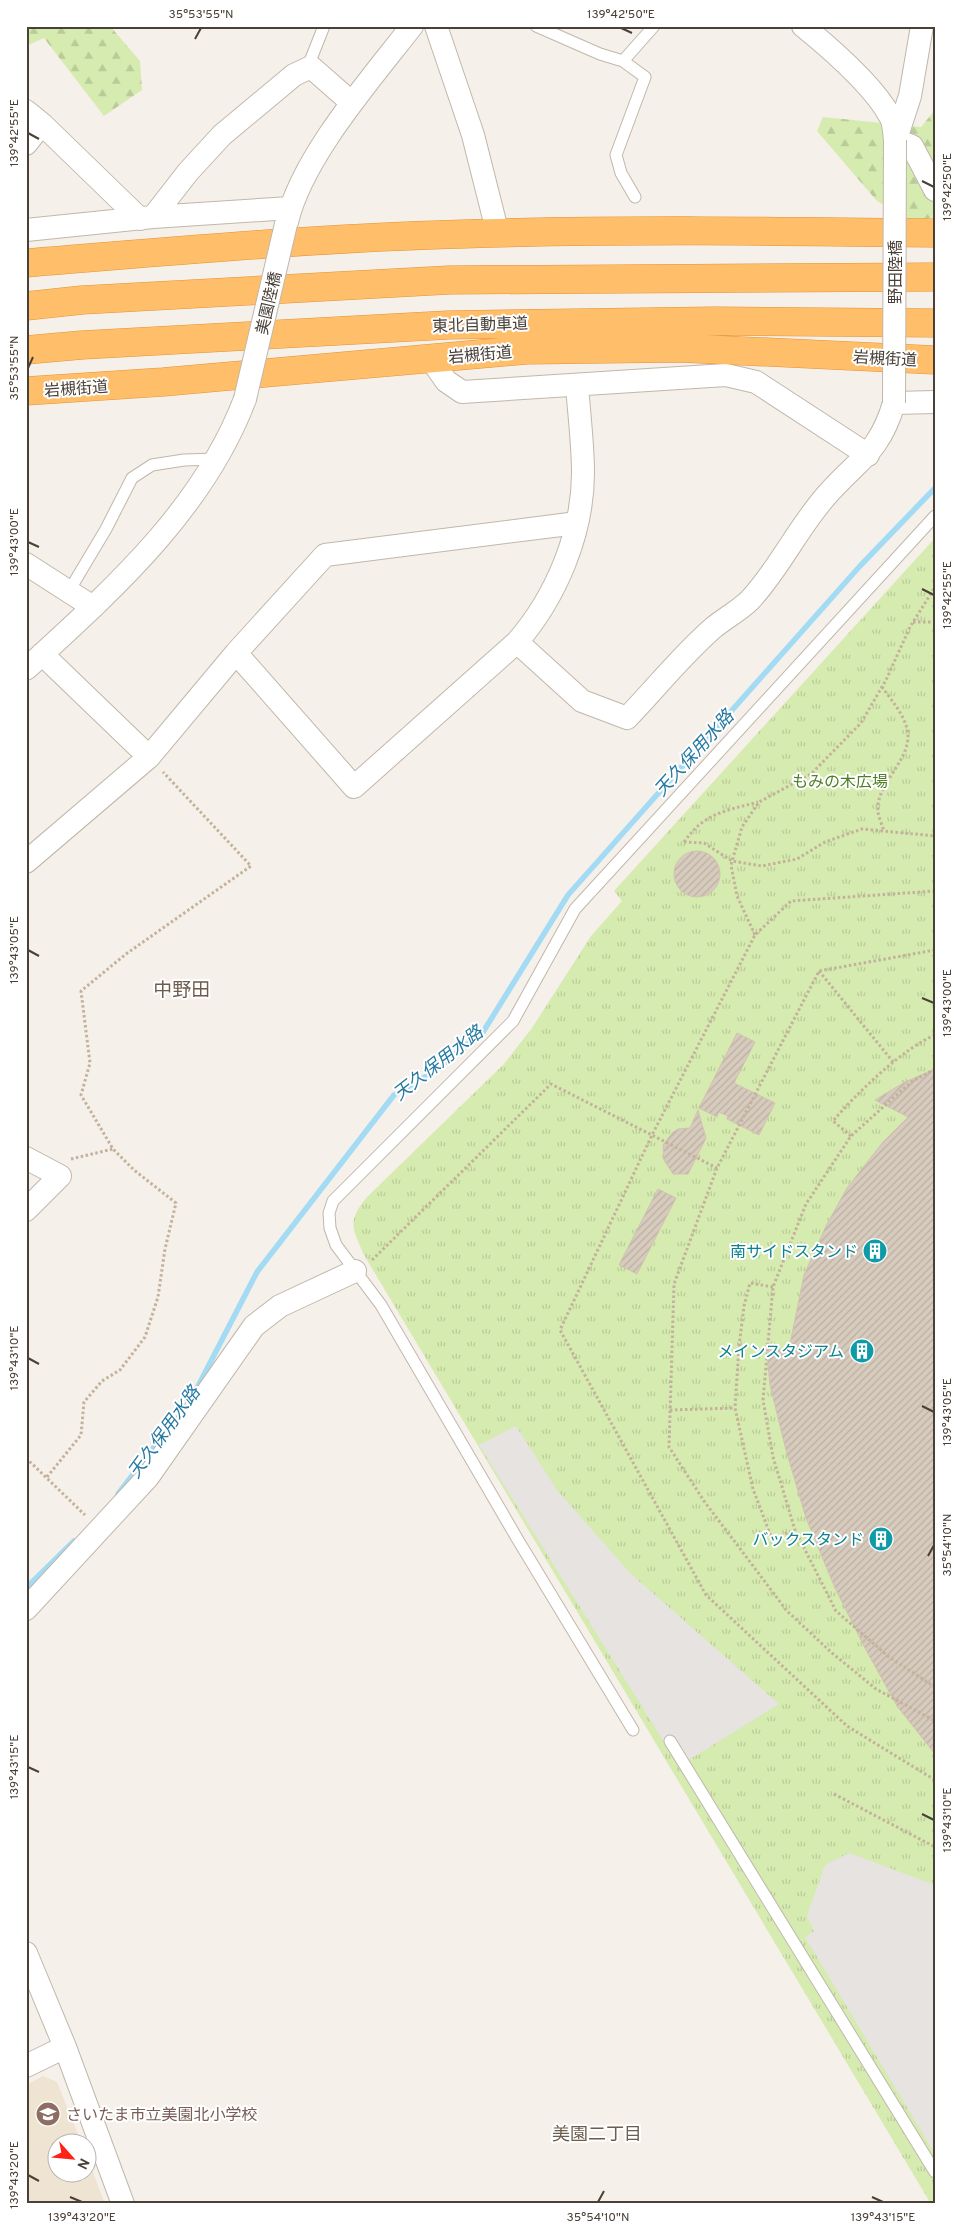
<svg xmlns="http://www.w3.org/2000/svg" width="961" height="2230" font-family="Overpass,'Noto Sans JP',sans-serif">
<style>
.education{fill:#efe4d2}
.forest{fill:url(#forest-firs)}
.park{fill:url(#park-tufts)}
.parking{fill:#e6e3e0}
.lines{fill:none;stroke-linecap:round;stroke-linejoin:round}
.stream{stroke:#a3dbf4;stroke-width:5.5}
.building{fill:url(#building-hatch);stroke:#d2c2b0}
.lane-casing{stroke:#c1b7ab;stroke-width:13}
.street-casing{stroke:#c1b7ab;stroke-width:24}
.highway-casing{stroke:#e59233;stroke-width:29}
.path{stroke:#c4b19b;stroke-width:3;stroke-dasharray:2.5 2.5;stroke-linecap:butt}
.lane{stroke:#fff;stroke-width:11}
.street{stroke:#fff;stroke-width:22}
.highway{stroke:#ffbe6a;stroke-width:28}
.street-bridge-casing{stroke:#c1b7ab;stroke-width:24;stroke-linecap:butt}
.street-bridge{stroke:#fff;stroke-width:22}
.ticks{fill:none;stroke:#494037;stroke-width:2}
.labels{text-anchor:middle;stroke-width:4;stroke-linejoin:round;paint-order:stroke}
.street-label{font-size:16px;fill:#494037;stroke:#fff}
.park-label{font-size:16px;fill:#507e26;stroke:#fff}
.culture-label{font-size:16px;fill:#0d838f;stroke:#fff;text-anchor:end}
.education-label{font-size:16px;fill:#785e54;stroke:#fff;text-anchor:start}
.water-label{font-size:18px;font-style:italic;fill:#267aa2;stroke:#fff}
.neighbourhood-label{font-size:18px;fill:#6c5d4d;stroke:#fff}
.quarter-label{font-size:19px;fill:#6c5d4d;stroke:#fff}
.neatline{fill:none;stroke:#494037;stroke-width:2}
.ticks-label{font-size:12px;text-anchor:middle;fill:#494037}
</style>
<defs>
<pattern id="forest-firs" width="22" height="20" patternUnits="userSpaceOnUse" patternTransform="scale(1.25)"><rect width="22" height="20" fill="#d6ebb0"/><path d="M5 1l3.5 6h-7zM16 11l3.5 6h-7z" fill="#b9cb98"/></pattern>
<pattern id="park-tufts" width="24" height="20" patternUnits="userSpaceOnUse" patternTransform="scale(1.25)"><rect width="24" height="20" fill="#d6ebb0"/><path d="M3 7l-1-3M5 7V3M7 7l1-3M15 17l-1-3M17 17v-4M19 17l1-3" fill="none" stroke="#b9cb98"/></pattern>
<pattern id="building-hatch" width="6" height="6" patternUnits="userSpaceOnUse" patternTransform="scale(1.25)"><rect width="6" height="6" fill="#d7cbbd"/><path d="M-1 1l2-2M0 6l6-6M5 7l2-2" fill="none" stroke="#baafa3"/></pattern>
</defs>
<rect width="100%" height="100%" fill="#f5f0e9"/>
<!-- education -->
<path class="education" d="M43,2076L57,2082L81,2142H58V2172H88V2159L105,2204H26V2085Z"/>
<!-- forest -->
<path class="forest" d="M26,26H110L140,61L142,90L104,116L44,38L26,46Z
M935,110V217L910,222L876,200L817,131L823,117L921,127Z"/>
<!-- park -->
<path class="park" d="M935,538V2204H931L364,1255C352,1228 347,1221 367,1197L504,1064L532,1028L591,936L622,901L614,891Z"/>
<!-- parking -->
<path class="parking" d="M516,1426L557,1490L631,1574L779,1704L679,1766L479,1445Z
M849,1853L935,1885V2154L805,1937L814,1931L807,1916L825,1865Z"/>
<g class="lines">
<!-- stream -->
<path class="stream" d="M196,1390L257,1272L394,1095L433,1072L483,1032L568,895L860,566L935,488
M118,1494L170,1426
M26,1588L74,1541"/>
</g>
<!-- building -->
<path class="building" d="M674 874a23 23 0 1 1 46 0a23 23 0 1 1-46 0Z
M737,1033L755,1042L734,1083L775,1103L759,1135L727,1119L728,1116L719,1112L717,1117L699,1108Z
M935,1069L934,1380L935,1754L897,1706L865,1648L835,1588L806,1518L786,1450L770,1385L766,1343L788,1354L804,1275L826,1226L847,1188L883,1142L908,1117L875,1100L905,1082Z
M698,1110L706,1138L688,1174H673L664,1160L663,1145L672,1133L678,1129L690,1128Z
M658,1189L676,1198L637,1274L619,1265Z"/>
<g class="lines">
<defs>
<path id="lane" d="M536,26L600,54L623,61L645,77L616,155L621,173L635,197
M623,61L654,26
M307,69L324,26
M69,591L106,529L132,478L152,465L184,460L217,459
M633,1730L518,1540L381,1305L336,1245L330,1228L329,1213L333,1201L513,1021L575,909L935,516
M670,1741L935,2172"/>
<path id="street" d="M436,26L473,135L498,234
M803,26C830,48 875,87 891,118C894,124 894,133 895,140
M26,111L42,124L140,219
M896,139L910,96L922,26
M895,140L912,146L935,190
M26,144L42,124
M153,217L188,172L222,135L294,75L311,67L352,103
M287,222C302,157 371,79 412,26
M26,230L153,217L290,208
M430,358L446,381L462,392L726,375L756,382L868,455
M26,564L93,607
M517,642L582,701L627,718C655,689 682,655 713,628C725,618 739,611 750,600C779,569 797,529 826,496C857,460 879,454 894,403L935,402
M236,653L354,787L517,642C556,597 583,533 583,473C583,444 579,414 577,385
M42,654L149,757
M26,669C112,590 203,510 245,399
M26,862L149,757L236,653L325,555L577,523
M26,1158L60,1176L26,1210
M26,1609L148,1477L254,1326L280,1306L355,1271
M26,1953L65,2047L123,2204
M26,2066L65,2047"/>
<path id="highway" d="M26,263C172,251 318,238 464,234C621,229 778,231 935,233
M26,306L82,300L449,280L935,277
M26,350L82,345L448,325L715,321L935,323
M26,391L163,382L526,350L680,348L935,360"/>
</defs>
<!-- lane casing -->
<use href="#lane" class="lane-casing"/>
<!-- street casing -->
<use href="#street" class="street-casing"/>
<!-- highway casing -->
<use href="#highway" class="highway-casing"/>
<!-- path -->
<path class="path" d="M913,622H935
M882,687C892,701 909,720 908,738C906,765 875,786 878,812C879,818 882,825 884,831
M684,842L704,843L732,861L762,866L797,859L825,842L862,829L935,836
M684,842C704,813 725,811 758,802
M935,891L791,901L755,935L652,1135L560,1330L706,1595L847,1726L935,1780
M755,935L737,896L731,865L742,827L759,802L811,774L861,723L886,680L910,627L935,587
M935,950L819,971L717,1168L674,1284L669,1447L704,1501L787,1611L832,1653L876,1689L935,1721
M819,971L894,1063
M935,1069L911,1082L851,1136L806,1204L773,1287L763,1400L773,1457L795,1530L836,1611L889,1657L935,1687
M851,1136L833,1121C857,1093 902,1049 935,1035
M71,1159L113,1149L81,1095L90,1063L81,991L126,954L251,866L163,772
M372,1260L551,1084L717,1168
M773,1287L750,1283L744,1306L739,1346L735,1408L753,1489L772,1539L795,1530
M670,1410L735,1408
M26,1458L85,1515
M47,1477L81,1435L84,1402L102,1381L120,1370L145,1337L158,1297L165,1249L176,1203L134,1170L113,1149
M834,1794L935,1847"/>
<!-- lane -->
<use href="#lane" class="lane"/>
<!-- street -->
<use href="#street" class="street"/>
<!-- highway -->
<use href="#highway" class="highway"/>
<defs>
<path id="street-bridge" d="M245,399L286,224
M894,403L895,140"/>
</defs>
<!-- street-bridge casing -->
<use href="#street-bridge" class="street-bridge-casing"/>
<!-- street-bridge -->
<use href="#street-bridge" class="street-bridge"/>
</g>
<!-- ticks -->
<path class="ticks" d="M621,28L632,33M195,39L201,28M28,133L39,139M922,181L934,187M28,368L33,357M28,542L39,547M922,589L934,595M28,950L39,956M922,998L934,1003M28,1358L39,1364M922,1406L934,1412M928,1556L934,1545M28,1767L39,1772M922,1814L934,1820M28,2175L39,2181M70,2197L82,2202M872,2197L883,2202M598,2202L604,2191"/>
<!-- icons -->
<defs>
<symbol id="building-disc" viewBox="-11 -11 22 22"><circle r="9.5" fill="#0f9aa8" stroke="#fff"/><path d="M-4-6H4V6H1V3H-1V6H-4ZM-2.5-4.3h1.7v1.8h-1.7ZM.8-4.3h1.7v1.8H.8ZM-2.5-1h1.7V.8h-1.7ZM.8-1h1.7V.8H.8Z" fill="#fff"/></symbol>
<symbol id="school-disc" viewBox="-11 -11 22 22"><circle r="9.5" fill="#8d6e63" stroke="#fff"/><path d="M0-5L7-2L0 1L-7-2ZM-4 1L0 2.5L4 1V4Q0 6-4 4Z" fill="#fff"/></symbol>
</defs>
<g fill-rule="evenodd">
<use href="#building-disc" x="861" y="1237" width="28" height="28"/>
<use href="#building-disc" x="848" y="1337" width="28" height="28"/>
<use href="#building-disc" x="867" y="1525" width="28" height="28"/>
<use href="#school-disc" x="34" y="2100" width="28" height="28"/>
</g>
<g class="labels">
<!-- street labels -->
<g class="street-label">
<text transform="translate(895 272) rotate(-90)" y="6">野田陸橋</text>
<text transform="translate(268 303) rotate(-77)" y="6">美園陸橋</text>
<text transform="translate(480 324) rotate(-2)" y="6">東北自動車道</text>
<text transform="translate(480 354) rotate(-5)" y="6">岩槻街道</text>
<text transform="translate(885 358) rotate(3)" y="6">岩槻街道</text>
<text transform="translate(76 388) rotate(-4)" y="6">岩槻街道</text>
</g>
<!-- park labels -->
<g class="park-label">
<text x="840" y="787">もみの木広場</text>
</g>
<!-- culture labels -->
<g class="culture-label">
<text x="858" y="1257">南サイドスタンド</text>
<text x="844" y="1357">メインスタジアム</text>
<text x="864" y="1545">バックスタンド</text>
</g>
<!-- education labels -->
<g class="education-label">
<text x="66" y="2120">さいたま市立美園北小学校</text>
</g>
<!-- water labels -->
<g class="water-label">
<text transform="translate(694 753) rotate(-48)" y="6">天久保用水路</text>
<text transform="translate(438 1063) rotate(-38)" y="6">天久保用水路</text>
<text transform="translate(164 1432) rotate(-54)" y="6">天久保用水路</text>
</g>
<!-- neighbourhood labels -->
<g class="neighbourhood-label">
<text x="597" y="2140">美園二丁目</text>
</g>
<!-- quarter labels -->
<g class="quarter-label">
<text x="182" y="996">中野田</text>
</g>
</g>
<!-- border -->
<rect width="961" height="2230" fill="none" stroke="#ffffff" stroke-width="55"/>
<!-- north arrow -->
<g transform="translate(72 2158) rotate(117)"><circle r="24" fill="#ffffff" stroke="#b6b3af"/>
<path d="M0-4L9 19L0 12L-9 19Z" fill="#ff2216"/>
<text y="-8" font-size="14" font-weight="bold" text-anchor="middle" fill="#494037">N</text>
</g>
<rect x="28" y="28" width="906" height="2174" class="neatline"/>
<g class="ticks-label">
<text x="201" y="18">35°53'55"N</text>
<text x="621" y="18">139°42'50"E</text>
<text transform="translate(14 133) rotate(-90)" y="4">139°42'55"E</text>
<text transform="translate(947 187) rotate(-90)" y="4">139°42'50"E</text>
<text transform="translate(14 368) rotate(-90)" y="4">35°53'55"N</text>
<text transform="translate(14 542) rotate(-90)" y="4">139°43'00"E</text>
<text transform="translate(947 595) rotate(-90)" y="4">139°42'55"E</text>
<text transform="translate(14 950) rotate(-90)" y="4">139°43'05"E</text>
<text transform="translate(947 1003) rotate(-90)" y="4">139°43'00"E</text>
<text transform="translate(14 1358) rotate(-90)" y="4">139°43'10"E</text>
<text transform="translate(947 1412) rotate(-90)" y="4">139°43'05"E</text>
<text transform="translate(947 1545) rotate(-90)" y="4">35°54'10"N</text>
<text transform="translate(14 1767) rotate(-90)" y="4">139°43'15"E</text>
<text transform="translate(947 1820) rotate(-90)" y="4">139°43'10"E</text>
<text transform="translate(14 2175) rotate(-90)" y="4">139°43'20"E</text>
<text x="82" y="2221">139°43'20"E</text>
<text x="598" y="2221">35°54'10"N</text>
<text x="883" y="2221">139°43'15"E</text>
</g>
</svg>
